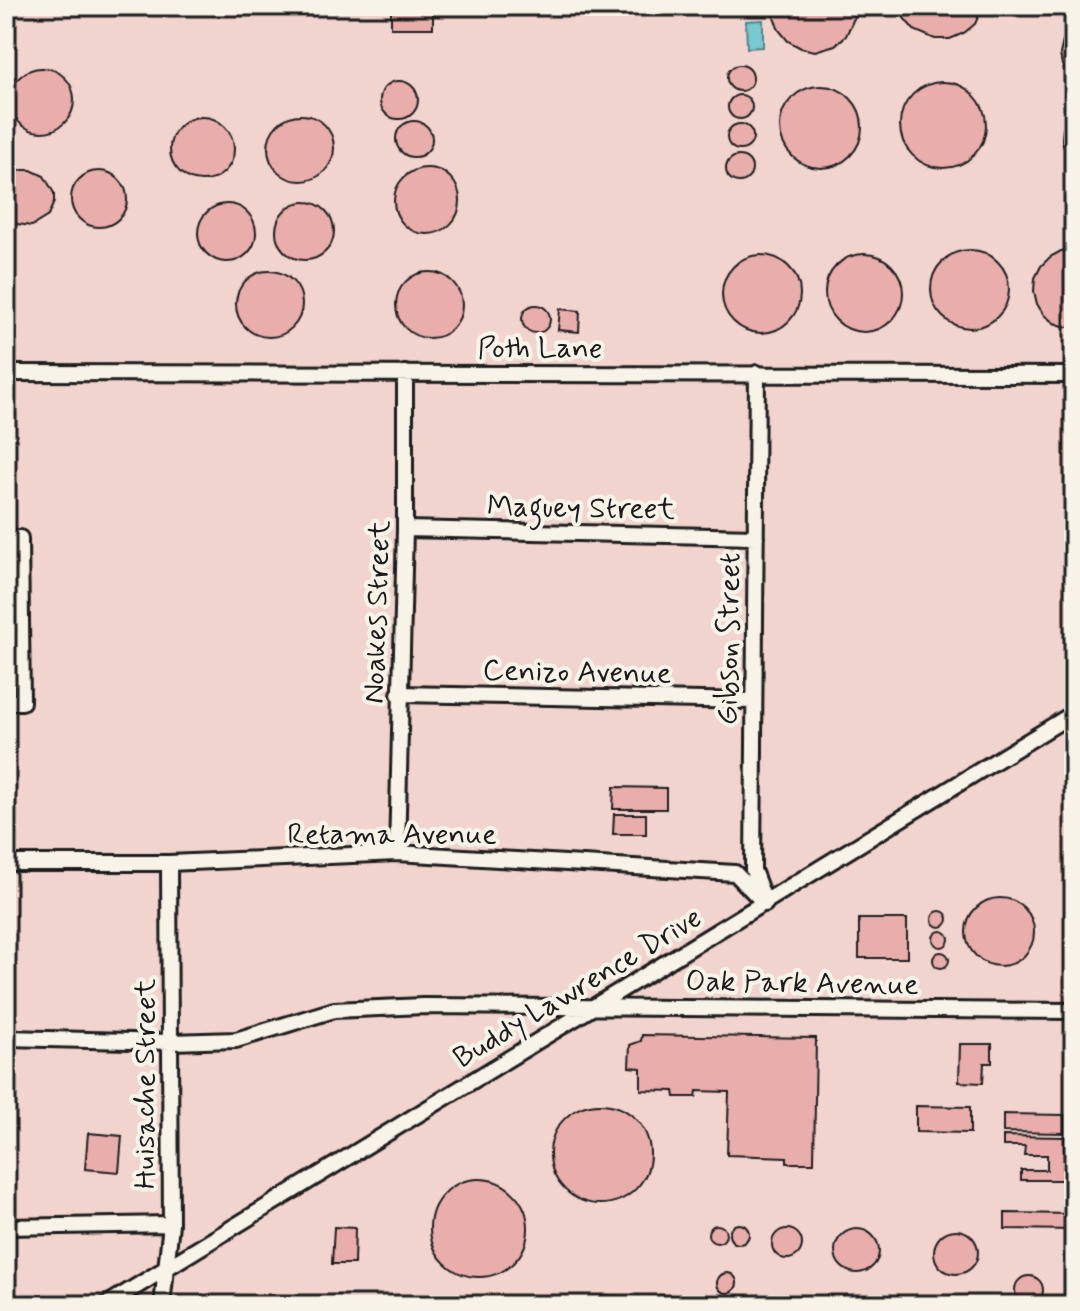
<svg xmlns="http://www.w3.org/2000/svg" width="1080" height="1311" font-family="Mynerve,sans-serif">
<style>
.built{fill:#f1d4cd}
.water{fill:#77c8d1;stroke:#538389;stroke-width:2}
.building{fill:#e9aeab;stroke:#1c1c1c;stroke-width:2}
.lines{fill:none;stroke-linecap:round;stroke-linejoin:round}
.minor-casing{stroke:#1c1c1c;stroke-width:20}
.minor{stroke:#f7f3e8;stroke-width:14}
.labels{text-anchor:middle;stroke-width:8;stroke-linejoin:round;paint-order:stroke}
.street-label{font-size:30px;fill:#1c1c1c;stroke:#f7f3e8}
</style>
<rect width="100%" height="100%" fill="#f4e5dc"/>
<filter id="ink" filterUnits="userSpaceOnUse"><feTurbulence type="fractalNoise" baseFrequency=".0125" numOctaves="2"/><feDisplacementMap in="SourceGraphic" scale="16" xChannelSelector="R" yChannelSelector="G"/><feConvolveMatrix kernelMatrix="1 2 1 2 8 2 1 2 1" color-interpolation-filters="sRGB"/></filter>
<g filter="url(#ink)">
<!-- built -->
<path class="built" d="M6,6H1074V1305H6Z"/>
<!-- water -->
<path class="water" d="M763,20V47L747,48L746,21Z"/>
<!-- building -->
<path class="building" d="M148,6H188L169,13Z
M391,6H433V28H391Z
M774,6H855V16L846,36L835,45L815,51L801,48L788,41L779,30L774,17Z
M900,6H983L975,24L964,33L950,39H935L914,30L904,18Z
M1073,26L1074,25V79L1062,65L1060,54L1065,33Z
M727 78a13 13 0 1 1 26 0a13 13 0 1 1-26 0Z
M10 100a32 32 0 1 1 64 0a32 32 0 1 1-64 0Z
M380 100a19 19 0 1 1 38 0a19 19 0 1 1-38 0Z
M900 125a43 43 0 1 1 86 0a43 43 0 1 1-86 0Z
M780 127a41 41 0 1 1 82 0a41 41 0 1 1-82 0Z
M728 107a12 12 0 1 1 24 0a12 12 0 1 1-24 0Z
M1074,113V163L1065,151L1062,140L1063,129Z
M268 148a33 33 0 1 1 66 0a33 33 0 1 1-66 0Z
M170 149a32 32 0 1 1 64 0a32 32 0 1 1-64 0Z
M396 139a18 18 0 1 1 36 0a18 18 0 1 1-36 0Z
M727 137a13 13 0 1 1 26 0a13 13 0 1 1-26 0Z
M726 169a13 13 0 1 1 26 0a13 13 0 1 1-26 0Z
M394 201a33 33 0 1 1 66 0a33 33 0 1 1-66 0Z
M21,170H31L44,176L54,193V202L48,216L32,226L17,224L6,217V178Z
M71 199a28 28 0 1 1 56 0a28 28 0 1 1-56 0Z
M276 231a29 29 0 1 1 58 0a29 29 0 1 1-58 0Z
M198 233a29 29 0 1 1 58 0a29 29 0 1 1-58 0Z
M1074,249V327H1066L1054,323L1044,315L1037,304L1034,291L1035,278L1041,266L1050,257L1061,251Z
M931 289a39 39 0 1 1 78 0a39 39 0 1 1-78 0Z
M825 293a39 39 0 1 1 78 0a39 39 0 1 1-78 0Z
M722 294a39 39 0 1 1 78 0a39 39 0 1 1-78 0Z
M236 304a33 33 0 1 1 66 0a33 33 0 1 1-66 0Z
M396 305a33 33 0 1 1 66 0a33 33 0 1 1-66 0Z
M522 319a14 14 0 1 1 28 0a14 14 0 1 1-28 0Z
M560,309L580,311L579,332L558,330Z
M614,787L666,788V809H613Z
M614,814H646V834H613Z
M966 932a34 34 0 1 1 68 0a34 34 0 1 1-68 0Z
M932 919a8 8 0 1 1 16 0a8 8 0 1 1-16 0Z
M859,919H907V958H859Z
M933 939a8 8 0 1 1 16 0a8 8 0 1 1-16 0Z
M933 960a8 8 0 1 1 16 0a8 8 0 1 1-16 0Z
M642,1035L816,1038L814,1163H787V1157L727,1155L729,1092L697,1091L696,1097H675L674,1091L641,1090V1068L629,1067L630,1045L641,1041Z
M960,1044H992V1063H984L983,1083L959,1082Z
M550 1154a50 50 0 1 1 100 0a50 50 0 1 1-100 0Z
M916,1106L970,1107V1133L916,1132Z
M1003,1114L1064,1115V1133L1003,1132Z
M88,1133L122,1136L119,1172L85,1169Z
M1003,1136L1065,1137L1064,1180H1021V1170H1047V1155H1024L1025,1146H1003Z
M430 1228a49 49 0 1 1 98 0a49 49 0 1 1-98 0Z
M1005,1213L1074,1214V1230L1005,1229Z
M729 1234a10 10 0 1 1 20 0a10 10 0 1 1-20 0Z
M708 1234a9 9 0 1 1 18 0a9 9 0 1 1-18 0Z
M334,1227L355,1228L354,1264H332Z
M772 1244a15 15 0 1 1 30 0a15 15 0 1 1-30 0Z
M835 1251a22 22 0 1 1 44 0a22 22 0 1 1-44 0Z
M934 1252a22 22 0 1 1 44 0a22 22 0 1 1-44 0Z
M717 1283a10 10 0 1 1 20 0a10 10 0 1 1-20 0Z
M1015 1290a14 14 0 1 1 28 0a14 14 0 1 1-28 0Z
M605,1295L616,1297L624,1305H592L596,1299Z
M660,1295L671,1297L679,1305H648L652,1299Z
M786,1298L793,1300L798,1305H774Z"/>
<g class="lines">
<defs>
<path id="minor" d="M6,373L1074,375
M757,373L753,870L764,899
M405,529L756,537
M6,538H20L22,702H6
M399,694L753,701
M397,853L405,529V373
M6,863H169L397,853L735,873L765,904
M6,1038L171,1042L236,1040L334,1010L423,1006L1074,1011
M6,1227L171,1224
M106,1305L1074,713
M162,1305L171,1224L169,863"/>
</defs>
<!-- minor casing -->
<use href="#minor" class="minor-casing"/>
<!-- minor -->
<use href="#minor" class="minor"/>
</g>
</g>
<g class="labels">
<!-- street labels -->
<g class="street-label">
<text x="540" y="357">Poth Lane</text>
<text transform="translate(581 507) rotate(1)" y="10">Maguey Street</text>
<text transform="translate(376 612) rotate(-88)" y="10">Noakes Street</text>
<text transform="translate(728 639) rotate(-89)" y="10">Gibson Street</text>
<text transform="translate(577 671) rotate(1)" y="10">Cenizo Avenue</text>
<text x="392" y="843">Retama Avenue</text>
<text transform="translate(802 982) rotate(1)" y="10">Oak Park Avenue</text>
<text transform="translate(577 987) rotate(-31)" y="10">Buddy Lawrence Drive</text>
<text transform="translate(144 1084) rotate(-90)" y="10">Huisache Street</text>
</g>
</g>
<!-- margin -->
<rect width="1080" height="1311" fill="none" stroke="#f7f3e8" stroke-width="32"/>
<rect x="16" y="16" width="1048" height="1279" fill="none" stroke="#1c1c1c" stroke-width="3" filter="url(#ink)"/>
</svg>
